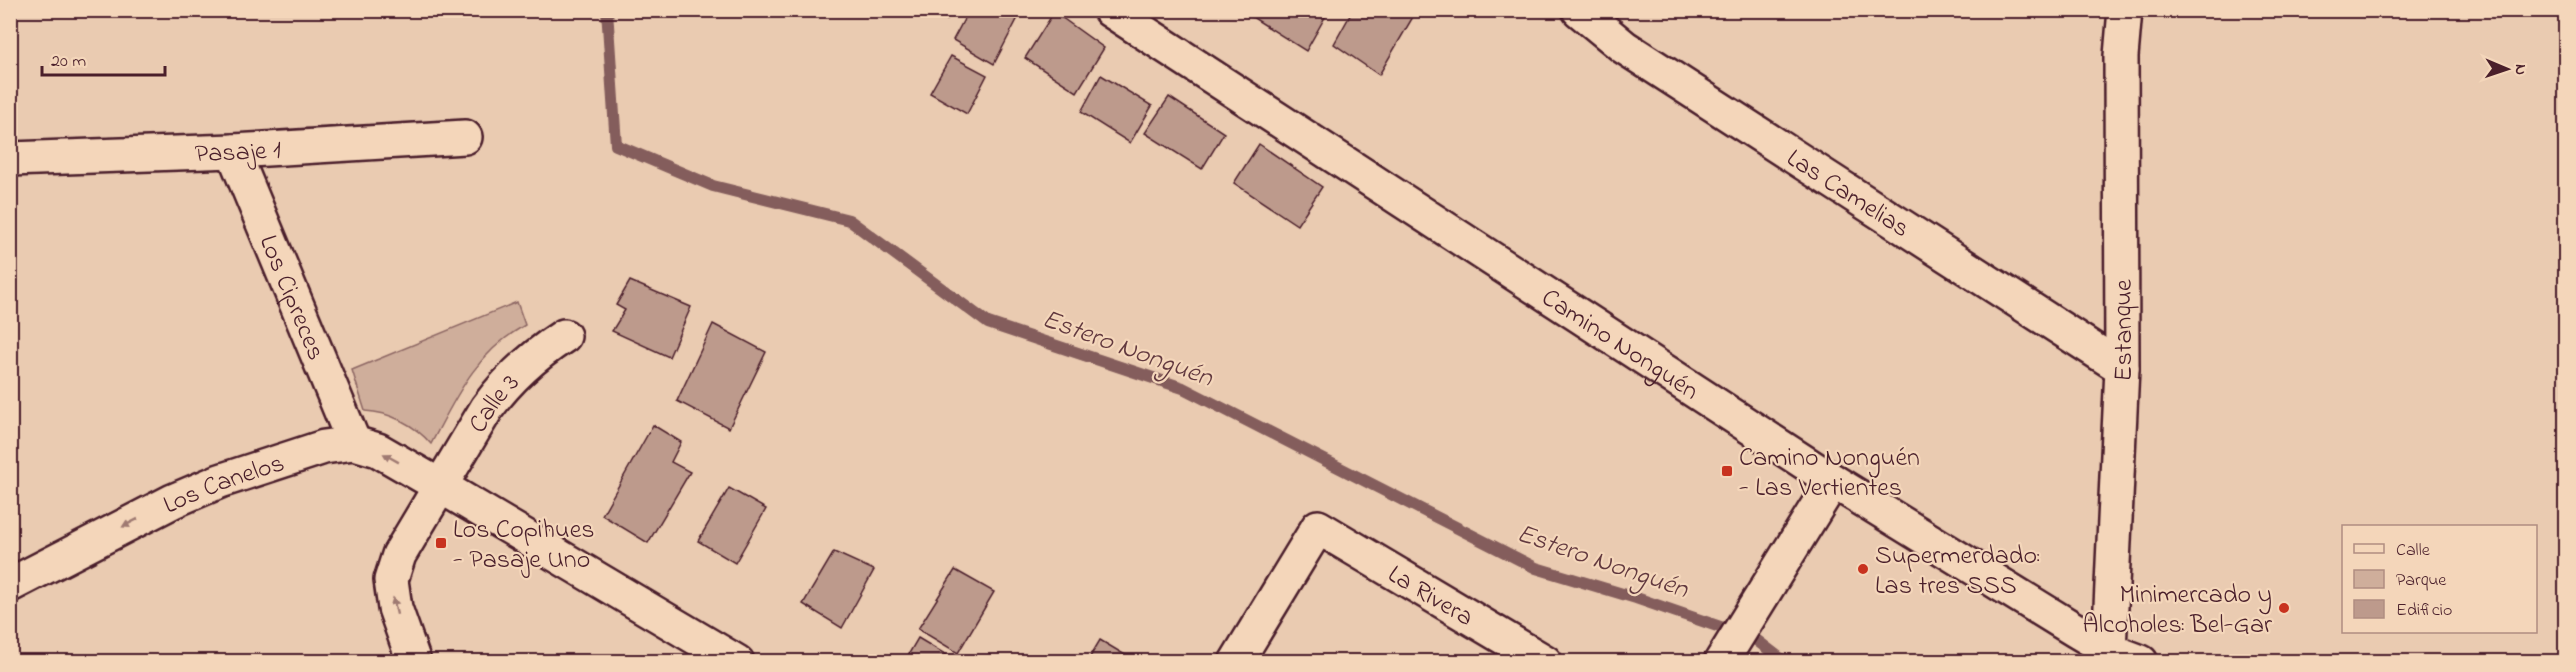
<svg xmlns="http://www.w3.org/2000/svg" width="2576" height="672" font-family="'Indie Flower',sans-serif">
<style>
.green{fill:#cfae9b;stroke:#8c6663;stroke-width:1.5}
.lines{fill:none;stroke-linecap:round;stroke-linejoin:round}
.stream{stroke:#845d5c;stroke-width:12}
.building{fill:#bd9a8c;stroke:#4a1f2b;stroke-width:1.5}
.minor-casing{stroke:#4a1f2b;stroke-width:38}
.major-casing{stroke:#4a1f2b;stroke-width:38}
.minor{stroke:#f4d6ba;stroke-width:33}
.major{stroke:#f4d6ba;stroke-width:33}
.oneway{fill:#9f7a72}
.poi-dot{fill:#c8321e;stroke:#f4d6ba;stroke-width:2}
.labels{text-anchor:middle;stroke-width:4.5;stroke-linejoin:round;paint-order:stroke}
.street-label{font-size:26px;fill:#4a1f2b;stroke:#f4d6ba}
.poi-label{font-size:26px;fill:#4a1f2b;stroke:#f4d6ba;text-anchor:start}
.water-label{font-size:27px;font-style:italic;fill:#62393f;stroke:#f4d6ba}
</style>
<rect width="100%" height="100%" fill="#eacbb1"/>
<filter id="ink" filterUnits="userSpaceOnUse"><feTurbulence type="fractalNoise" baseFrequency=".0167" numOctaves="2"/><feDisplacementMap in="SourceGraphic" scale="12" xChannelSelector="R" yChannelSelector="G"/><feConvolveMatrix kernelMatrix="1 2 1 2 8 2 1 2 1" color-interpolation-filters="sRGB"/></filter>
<g filter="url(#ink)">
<!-- green -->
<path class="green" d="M517,302L525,325C475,354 457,395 431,444C415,425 390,412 365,411L352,370Z"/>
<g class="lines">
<!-- stream -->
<path class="stream" d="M607,10L616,145L713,186L849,220L988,323L1183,388L1536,568L1636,598L1755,639L1785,662"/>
</g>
<!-- building -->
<path class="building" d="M931,10H951L947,20Z
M969,10H1022L994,64L953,40Z
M1255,10H1329L1306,51L1252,17Z
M1353,10H1417L1379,75L1334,44Z
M1054,12L1104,48L1077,92L1025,58Z
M951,56L987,75L967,114L930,93Z
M1101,75L1152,106L1130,143L1081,112Z
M1169,97L1224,133L1202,169L1145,133Z
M1259,144L1322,187L1297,225L1234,183Z
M630,281L691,307L669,357L612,331L625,310L616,305Z
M713,324L766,352L729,428L677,401Z
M653,425L681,442L671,462L690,472L648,543L602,515Z
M729,488L766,509L735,563L698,541Z
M834,552L874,570L842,628L803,604Z
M955,570L994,592L958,653L918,629Z
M918,638L950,657L947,662H904Z
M1100,640L1137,662H1087Z"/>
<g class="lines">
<defs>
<g id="minor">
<path id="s1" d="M1579,10L1624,47L2122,368"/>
<path id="s2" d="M233,151L354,443"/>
<path id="s3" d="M10,159L233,151L465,137"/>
<path id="s4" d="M10,585L173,501L220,481L324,447L354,443L378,450L442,487L737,662"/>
<path id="s5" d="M2109,650L2122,368L2121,56L2125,10"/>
<path id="s6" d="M414,662L395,608L391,580L399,555L487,408C509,378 533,356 564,336"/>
<path id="s7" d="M1236,662L1318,527L1545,662"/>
<path d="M1721,662L1833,481"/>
</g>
<g id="major">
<path id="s8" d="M1110,10L1833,481L2075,630L2109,650L2141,662"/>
</g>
</defs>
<!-- minor casing -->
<use href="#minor" class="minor-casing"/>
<!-- major casing -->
<use href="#major" class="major-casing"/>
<!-- minor -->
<use href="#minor" class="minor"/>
<!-- major -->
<use href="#major" class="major"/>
</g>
<!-- one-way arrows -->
<defs><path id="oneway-solid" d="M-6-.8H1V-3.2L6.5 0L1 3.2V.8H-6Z" transform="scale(1.5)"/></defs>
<g class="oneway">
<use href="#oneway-solid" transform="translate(391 458) rotate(-151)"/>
<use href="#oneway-solid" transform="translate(130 523) rotate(153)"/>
<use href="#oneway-solid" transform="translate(395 606) rotate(-103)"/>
</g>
</g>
<!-- markers -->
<g class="poi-dot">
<rect x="1721" y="465" width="12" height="12" rx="3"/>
<rect x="435" y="537" width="12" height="12" rx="3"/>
<circle cx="1863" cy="569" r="6"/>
<circle cx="2284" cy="608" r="6"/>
</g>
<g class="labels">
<!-- street labels -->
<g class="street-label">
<text dy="9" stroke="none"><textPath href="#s3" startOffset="228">Pasaje 1</textPath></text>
<text dy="9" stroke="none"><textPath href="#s1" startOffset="326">Las Camelias</textPath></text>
<text dy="9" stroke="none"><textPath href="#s2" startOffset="158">Los Cipreces</textPath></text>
<text dy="9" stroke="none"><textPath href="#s5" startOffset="320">Estanque</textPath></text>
<text dy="9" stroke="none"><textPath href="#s8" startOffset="610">Camino Nonguén</textPath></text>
<text dy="9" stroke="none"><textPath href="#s6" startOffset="291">Calle 3</textPath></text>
<text dy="9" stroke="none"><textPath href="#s4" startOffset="237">Los Canelos</textPath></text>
<text dy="9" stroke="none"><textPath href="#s7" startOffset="290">La Rivera</textPath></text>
</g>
<!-- poi labels -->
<g class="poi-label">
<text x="1739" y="465">Camino Nonguén<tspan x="1739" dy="30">- Las Vertientes</tspan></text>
<text x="453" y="537">Los Copihues<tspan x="453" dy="30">- Pasaje Uno</tspan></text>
<text x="1875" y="563">Supermerdado:<tspan x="1875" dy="30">Las tres SSS</tspan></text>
<text x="2272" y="602" text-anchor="end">Minimercado y<tspan x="2272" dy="30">Alcoholes: Bel-Gar</tspan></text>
</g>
<!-- water labels -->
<g class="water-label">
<text transform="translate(1128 347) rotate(20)" y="9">Estero Nonguén</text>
<text transform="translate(1603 560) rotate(19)" y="9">Estero Nonguén</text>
</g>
</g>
<!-- margin -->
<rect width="2576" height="672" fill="none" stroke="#f4d6ba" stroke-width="36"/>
<rect x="18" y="18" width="2540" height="636" fill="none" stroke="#4a1f2b" stroke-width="2" filter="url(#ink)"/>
<!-- legend -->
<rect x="2342" y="525" width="195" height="108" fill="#f4d6ba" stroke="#b08d81" stroke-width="1.5"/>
<rect x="2354" y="544" width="30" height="9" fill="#f4d6ba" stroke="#b08d81" stroke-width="1.5"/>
<text x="2396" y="555" font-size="18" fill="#4a1f2b">Calle</text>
<rect x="2354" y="570" width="30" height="18" fill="#cfae9b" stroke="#b08d81" stroke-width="1.5"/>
<text x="2396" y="585" font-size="18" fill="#4a1f2b">Parque</text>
<rect x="2354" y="600" width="30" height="18" fill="#bd9a8c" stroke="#b08d81" stroke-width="1.5"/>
<text x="2396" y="615" font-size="18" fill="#4a1f2b">Edificio</text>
<!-- north arrow -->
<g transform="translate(2507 69) rotate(92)" stroke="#f4d6ba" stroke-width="4.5" paint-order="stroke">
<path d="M0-4.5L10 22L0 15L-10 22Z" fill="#4a1f2b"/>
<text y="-9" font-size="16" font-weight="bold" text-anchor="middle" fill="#4a1f2b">N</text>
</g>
<!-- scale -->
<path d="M42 66v9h123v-9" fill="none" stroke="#4a1f2b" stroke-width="3"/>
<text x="51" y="66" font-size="18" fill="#4a1f2b" stroke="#f4d6ba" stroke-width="4.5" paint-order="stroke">20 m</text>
</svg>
